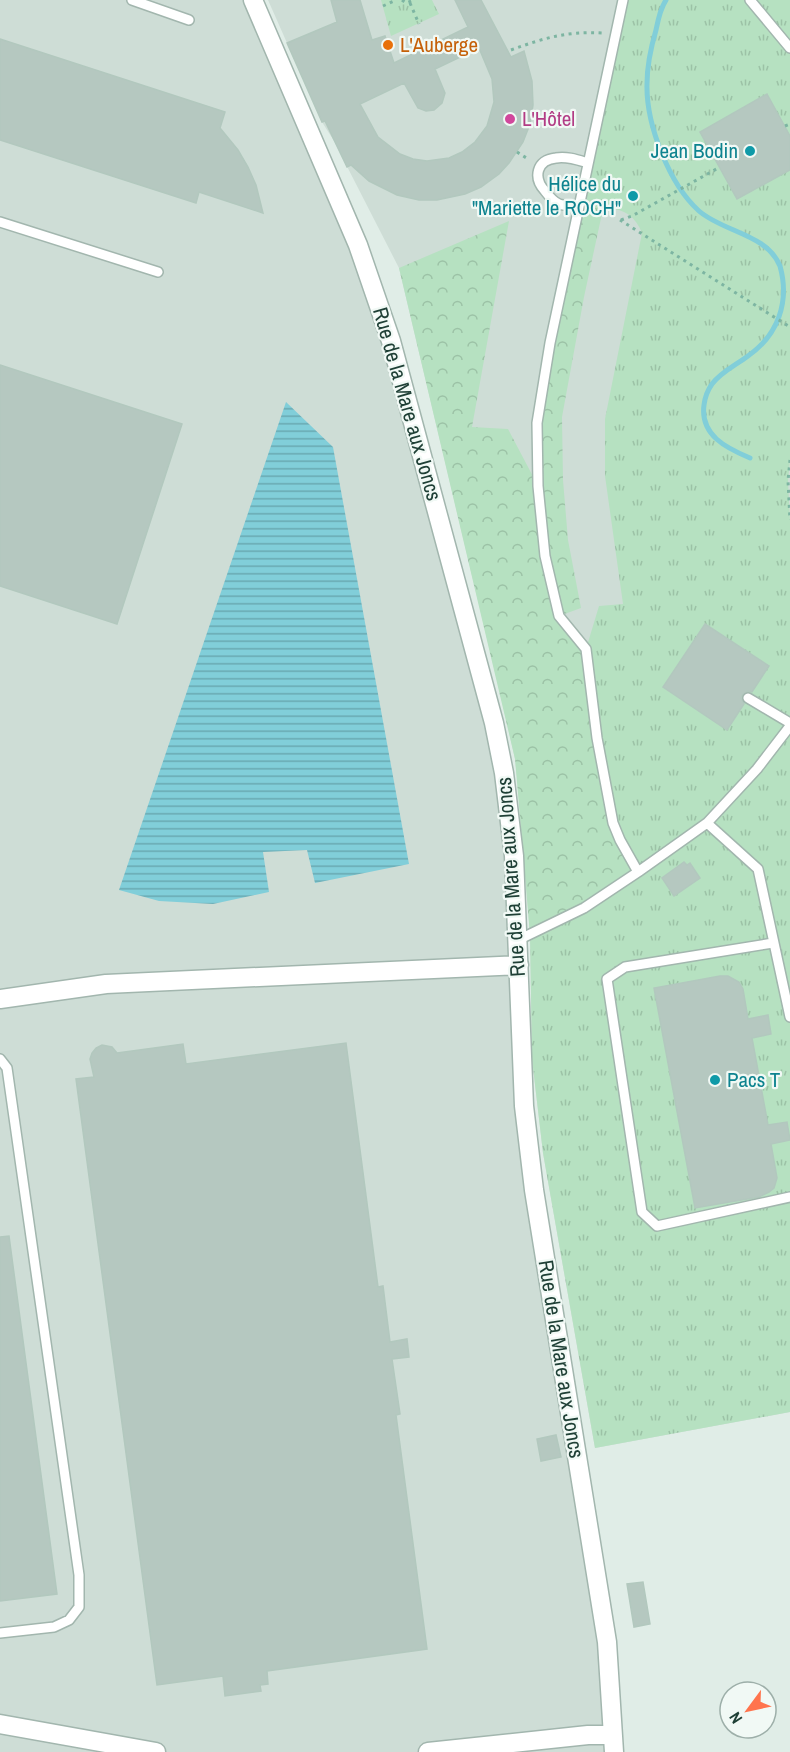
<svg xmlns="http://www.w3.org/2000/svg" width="790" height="1752" font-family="'Archivo Narrow',sans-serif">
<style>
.built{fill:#ceddd6}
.grass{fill:url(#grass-tufts)}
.forest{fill:url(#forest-crowns)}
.water{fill:url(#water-rules)}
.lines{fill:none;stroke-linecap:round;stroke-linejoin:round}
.stream{stroke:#81ced9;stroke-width:5}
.building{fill:#b5c8c0;stroke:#b2c8be;stroke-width:1.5;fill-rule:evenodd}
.service-casing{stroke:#a2b6ae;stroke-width:12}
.minor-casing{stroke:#a2b6ae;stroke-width:21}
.path{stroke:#7db5a2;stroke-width:3;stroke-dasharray:3 4.5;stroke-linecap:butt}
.service{stroke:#fff;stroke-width:9}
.minor{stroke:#fff;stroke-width:18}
.food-dot{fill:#e8710a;stroke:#f1f9f5;stroke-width:2}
.hotel-dot{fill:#d1479c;stroke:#f1f9f5;stroke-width:2}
.culture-dot{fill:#0f9aa8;stroke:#f1f9f5;stroke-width:2}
.labels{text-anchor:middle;stroke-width:4.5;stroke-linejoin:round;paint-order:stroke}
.food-label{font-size:21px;fill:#c56008;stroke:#f1f9f5;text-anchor:start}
.hotel-label{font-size:21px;fill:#b23c85;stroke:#f1f9f5;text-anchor:start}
.culture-label{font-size:21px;fill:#0d838f;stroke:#f1f9f5;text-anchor:end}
.street-label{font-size:21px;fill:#1f4036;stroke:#f1f9f5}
</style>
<defs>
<pattern id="grass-tufts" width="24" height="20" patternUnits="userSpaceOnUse" patternTransform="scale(1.5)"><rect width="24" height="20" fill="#b6e1c1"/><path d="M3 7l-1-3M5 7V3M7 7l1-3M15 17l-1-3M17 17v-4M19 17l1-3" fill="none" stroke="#9cc2a6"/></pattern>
<pattern id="forest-crowns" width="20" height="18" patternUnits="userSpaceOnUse" patternTransform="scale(1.5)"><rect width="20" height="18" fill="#b6e1c1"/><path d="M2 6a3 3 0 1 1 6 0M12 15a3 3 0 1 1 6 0" fill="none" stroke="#9cc2a6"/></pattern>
<pattern id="water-rules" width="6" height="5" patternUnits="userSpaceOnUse" patternTransform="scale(1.5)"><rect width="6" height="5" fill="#81ced9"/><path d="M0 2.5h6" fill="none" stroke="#69a9b1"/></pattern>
</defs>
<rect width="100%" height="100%" fill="#e0ede7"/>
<!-- built -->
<path class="built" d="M0,0H253L358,245L504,773L524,1106L577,1453L612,1752H0Z
M268,0H790V1412L595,1448L543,1153L532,1059L530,935L520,803L515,759L504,710L399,268L334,141L322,122Z"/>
<!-- grass -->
<path class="grass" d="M381,0H432L439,14L391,36Z
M623,0H790V460L788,481L790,520V1412L595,1448L543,1153L532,1059L530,935L613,823L586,649L599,606L623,604L605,476V419L642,233C635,215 622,207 603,209C596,210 585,206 578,205Z"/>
<!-- forest -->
<path class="forest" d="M578,205L603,209L584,297L562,417L563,480L568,540L581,608L559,616L586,649L613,823L638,872L530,935L515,759L399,268L509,221L472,427L508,429L537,484V423Z"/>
<!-- water -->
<path class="water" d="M286,402L333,447L409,864L315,883L307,850L263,852L269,892L213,904L159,901L119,890Z"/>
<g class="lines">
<!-- stream -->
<path class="stream" d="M666,0C660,9 658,20 656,30C651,47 647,66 647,84C646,124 669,184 699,211C723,232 767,234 780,266C790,302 778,335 748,356C736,365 721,372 712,384C707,391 705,397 704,405C700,435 726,448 750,458"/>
</g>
<!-- building -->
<path class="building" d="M331,0H360L372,40L385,36L394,63L468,27L455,0H481L511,57L524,51L532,81L533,105L530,124L523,142L509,163L499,174L481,187L465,194L437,200H419L397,195L369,181L351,165L347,167L325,121L322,122L287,43L337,22ZM479,48L492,79L494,102L487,126L475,142L462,152L449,158L427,161L413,159L400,154L378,137L360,104L404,83L418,108L426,111L434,110L442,103L445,93L435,69Z
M0,39L225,112L220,128L238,150L248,167L256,185L263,213L199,192L196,203L0,140Z
M767,94L790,136V170L737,199L700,132Z
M0,365L182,424L117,624L0,586Z
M705,624L769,666L752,692L748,691L743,694L741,698L744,704L727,730L663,687Z
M684,862L687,865L690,863L700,878L674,896L662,878Z
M720,976H728L739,982L743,989L748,1019L768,1015L771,1034L752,1038L768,1125L787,1122L790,1140L771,1144L777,1178L774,1188L769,1192L759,1197L695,1208L654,988Z
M346,1043L378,1287L383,1286L390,1342L407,1339L409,1357L392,1359L400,1414L396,1415L427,1649L267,1671L268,1684L260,1685L261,1691L225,1696L223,1676L157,1685L76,1079L94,1077L90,1059L92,1053L96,1048L102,1045L112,1047L117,1053L183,1044L186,1064Z
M9,1236L57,1594L0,1601V1237Z
M556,1435L561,1457L541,1461L537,1439Z
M643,1582L650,1624L634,1627L627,1584Z"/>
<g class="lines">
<defs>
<path id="service" d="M132,0L189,20
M623,0L550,343L537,423L538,486L545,556L559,616L586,649L597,738L613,823L620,840L638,872
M750,0L790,48
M578,205C573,205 564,206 559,204C554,202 548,195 545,191C533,178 536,160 556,158C567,156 578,160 588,163
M0,222L158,272
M748,698L790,723
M707,823L758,869L790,1017
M518,940L584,908L638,872L707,823L757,769L790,726
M773,943L625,967L607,979L642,1212L657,1226L790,1197
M0,1059L7,1068L79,1575V1607L69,1620L54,1627L0,1633"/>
<path id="minor" d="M253,0L358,245L391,341L494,723L504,773L514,856L524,1106L534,1190L607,1642L614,1752
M0,999L106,984L519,965
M0,1724L156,1752
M428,1752L588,1735H612"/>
</defs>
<!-- service casing -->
<use href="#service" class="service-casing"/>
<!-- minor casing -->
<use href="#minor" class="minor-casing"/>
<!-- path -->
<path class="path" d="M402,0L406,3L414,0
M410,3L419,24
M383,6L396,0
M511,50C544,38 567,31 603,33
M785,126L790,124
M517,152L528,159
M620,220L790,327
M621,220L632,216L720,167
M790,460L788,481L790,520"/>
<!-- service -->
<use href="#service" class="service"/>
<!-- minor -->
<use href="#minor" class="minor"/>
</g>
<!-- markers -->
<circle class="food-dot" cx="388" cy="45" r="6"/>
<circle class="hotel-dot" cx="510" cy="119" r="6"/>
<g class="culture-dot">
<circle cx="750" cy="151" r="6"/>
<circle cx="633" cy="196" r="6"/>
<circle cx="715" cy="1080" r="6"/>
</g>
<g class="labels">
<!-- food labels -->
<g class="food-label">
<text x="400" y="52">L'Auberge</text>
</g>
<!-- hotel labels -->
<g class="hotel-label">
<text x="522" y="126">L'Hôtel</text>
</g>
<!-- culture labels -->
<g class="culture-label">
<text x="738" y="158">Jean Bodin</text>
<text x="621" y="191">Hélice du<tspan x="621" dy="24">"Mariette le ROCH"</tspan></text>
<text x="727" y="1087" text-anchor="start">Pacs T</text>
</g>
<!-- street labels -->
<g class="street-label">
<text transform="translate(407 404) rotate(74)" y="7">Rue de la Mare aux Joncs</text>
<text transform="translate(511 877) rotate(-94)" y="7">Rue de la Mare aux Joncs</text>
<text transform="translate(561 1359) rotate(81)" y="7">Rue de la Mare aux Joncs</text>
</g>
</g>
<!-- north arrow -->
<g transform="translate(748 1710) rotate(237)"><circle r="28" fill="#f1f9f5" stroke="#9dafa9" stroke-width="1.5"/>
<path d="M0-4.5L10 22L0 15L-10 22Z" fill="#ff744d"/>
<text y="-9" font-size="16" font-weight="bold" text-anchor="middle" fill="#1f4036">N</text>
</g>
</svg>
